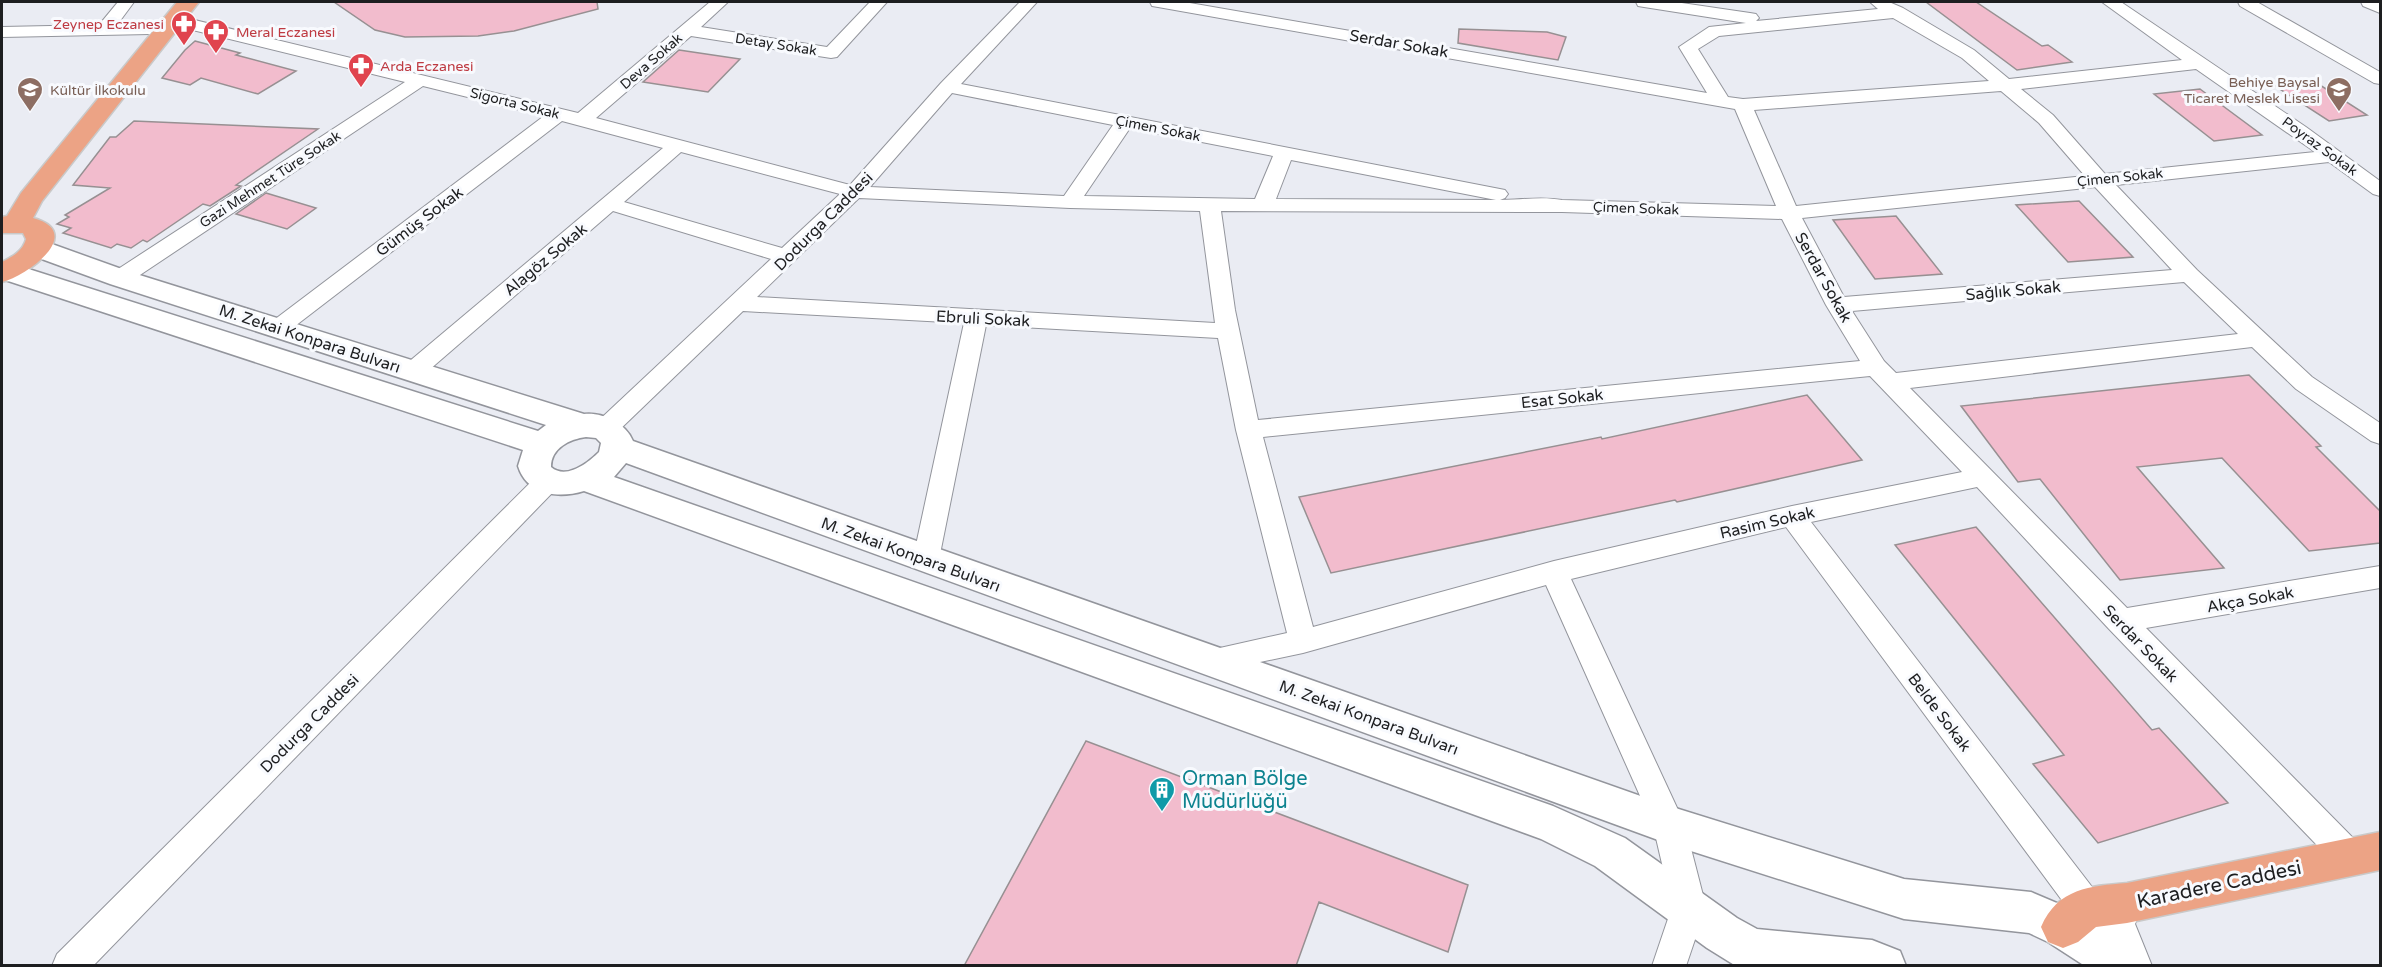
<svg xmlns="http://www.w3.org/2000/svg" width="2382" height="967" font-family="'Varela Round',sans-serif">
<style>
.building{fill:#f2bccd;stroke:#979092;stroke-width:1.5}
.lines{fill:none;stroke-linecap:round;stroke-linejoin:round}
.minor-casing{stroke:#93959c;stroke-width:2}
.secondary-casing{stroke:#93959c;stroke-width:3}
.primary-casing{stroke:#c9c9c9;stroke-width:3}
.minor{fill:#fff;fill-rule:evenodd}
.secondary{fill:#fff;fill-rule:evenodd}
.primary{fill:#eca385;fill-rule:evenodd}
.labels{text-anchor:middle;stroke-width:6;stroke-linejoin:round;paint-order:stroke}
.far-health-label{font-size:14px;fill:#be3a42;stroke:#f8fafe;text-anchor:start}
.far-street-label{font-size:14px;fill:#1d1e20;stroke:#f8fafe}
.far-education-label{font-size:14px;fill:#785e54;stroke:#f8fafe;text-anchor:end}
.street-label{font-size:16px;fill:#1d1e20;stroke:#f8fafe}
.near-culture-label{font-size:20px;fill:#0d838f;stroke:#f8fafe;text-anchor:start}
.near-street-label{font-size:20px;fill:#1d1e20;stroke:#f8fafe}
</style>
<rect width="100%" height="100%" fill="#eaecf3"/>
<!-- building -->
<path class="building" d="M334,2H597L598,9L514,31L478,36L405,37L375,30Z
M1926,2H1976L2042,46L2048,45L2072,62L2017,70Z
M1459,29L1547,32L1566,37L1558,60L1458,43Z
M195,41L240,53L236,55L296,71L258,94L201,78L190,85L162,78L185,50Z
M679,50L740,59L708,92L643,82Z
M2312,80L2367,115L2329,121L2275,86Z
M2200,89L2262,135L2214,141L2154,94Z
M134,121L318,129L236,185L241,186L210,206L203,204L147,242L143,240L131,248L117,244L111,248L63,233L71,228L57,224L69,217L65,215L110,188L73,185L110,137H116Z
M266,193L316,208L287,229L236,214Z
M2079,201L2133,257L2068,262L2016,205Z
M1896,216L1942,274L1875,279L1833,220Z
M2249,375L2321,446L2316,447L2380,511V543L2309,551L2222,458L2137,467L2224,568L2120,580L2040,479L2018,482L1961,406Z
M1807,395L1862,460L1677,502L1675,500L1331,573L1299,497L1601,437L1602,439Z
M1976,527L2152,730L2159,728L2228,803L2098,843L2033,764L2064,755L1895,545Z
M1086,741L1468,885L1448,952L1319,902L1296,966H964Z"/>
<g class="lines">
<defs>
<path id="minor" d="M118,2H134L117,25L150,26L153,30L150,34L2,37V27L99,25Z
M710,2H728L701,27L827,47L870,2H887L837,57L831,58L691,36L596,118L850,185L941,83L1020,2H1037L961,84L1505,190L1508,194L1505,198L1500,200C1521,200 1542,196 1562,200L1776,206L1735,109L1158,7L1152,6L1150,2H1184L1707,93L1679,47L1709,27L1746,23L1644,7L1638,6L1636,2H1675L1750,13L1756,14L1759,18L1756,21L1878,9L1870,2H1889L1903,8L1974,50L2009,79L2182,60L2102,2H2121L2306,127L2380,181V196L2373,194L2329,162L2116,185L2197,270L2312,377L2380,423V444L2371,441L2296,389L2252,347L1910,388L2127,608L2380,566V588L2146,628L2360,845L2365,856L2360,867L2349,871L2338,867L2109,629L1977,487L1811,522L2099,896L2104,907L2099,918L2087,923L2075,918L1786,527L1571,579L1685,825L1706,907L1686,966H1652L1672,907L1653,825L1546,585L1303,653L1212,672L1202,668L1198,660L1202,652L1287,633L1236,430L1218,338L986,325L939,559L935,566L926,569L917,566L913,559L964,323L743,311L614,435L605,438L596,435L593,429L596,423L771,259L613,211L421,377L413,379L405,377L401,371L405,365L663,148L562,121L286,333L278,336L270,333L267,328L270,323L544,116L423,86L128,283L120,285L112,283L109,278L112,273L405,82L168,24L165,20L168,16L174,15L578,113ZM1893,18L1962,58L1989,81L1743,99L1728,97L1698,49L1719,36ZM2196,69L2315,152L2105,174L2053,115L2021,89ZM2001,91L2039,123L2085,176L1796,206L1754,110ZM952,93L1113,125L1064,196L870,187ZM1130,128L1273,156L1255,199L1084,196ZM681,152L840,194L782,248L624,202ZM1291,160L1496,200L1276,199ZM2095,187L2172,270L1844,297L1802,218ZM859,198L1070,208L1200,211L1215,323L757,297ZM1221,211L1562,212L1782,219L1826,305L1860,361L1258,420L1235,310ZM2184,282L2238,334L1896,373L1884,361L1852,311ZM1870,376L1962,472L1792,506L1554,561L1313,627L1263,437Z
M2238,2H2257L2380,72V84L2374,83L2240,6Z
M2361,2H2380V13L2363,6Z
M548,472L557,474L561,481L557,488L93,966H52L57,954L539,474Z
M2127,887L2139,892L2143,903L2135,924L2152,966H2116L2101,924L2115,892Z"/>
<path id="secondary" d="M38,239L130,272L584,414C602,412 626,423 633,441L1669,806L1904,879L2031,892L2078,912L2106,928L2137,951L2143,966H2085L2048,942L2029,933L1904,919L1669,844L626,463L614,477L1553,806L1625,838L1737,918L1757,929L1872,940L1900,951L1906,966H1736L1707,948L1595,866L1541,839L584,491C558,499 527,495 518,466L523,450L2,279V263L16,265L538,431L546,425L110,284L28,254L24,248L28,242ZM586,437L596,438L601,443L599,452C588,463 566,480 551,467C551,448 570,439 586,437Z"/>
<path id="primary" d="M177,2H199L42,201L33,218C86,232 28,276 2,282V262C12,257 23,251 26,239L23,233H2V217L7,216L21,193Z
M2380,832V870L2127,923L2096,927L2078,942L2063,948L2048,942L2041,927C2058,888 2090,886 2127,883Z"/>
</defs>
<!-- minor casing -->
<use href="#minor" class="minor-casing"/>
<!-- secondary casing -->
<use href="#secondary" class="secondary-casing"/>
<!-- primary casing -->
<use href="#primary" class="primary-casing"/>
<!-- minor -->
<use href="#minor" class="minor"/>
<!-- secondary -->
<use href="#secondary" class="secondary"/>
<!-- primary -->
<use href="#primary" class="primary"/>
</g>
<!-- icons -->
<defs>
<symbol id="pharmacy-pin" viewBox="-11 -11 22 30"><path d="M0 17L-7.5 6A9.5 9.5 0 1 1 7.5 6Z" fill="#e0444e" stroke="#f8fafe"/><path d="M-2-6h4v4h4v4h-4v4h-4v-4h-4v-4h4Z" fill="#fff"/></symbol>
<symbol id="school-pin" viewBox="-11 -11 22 30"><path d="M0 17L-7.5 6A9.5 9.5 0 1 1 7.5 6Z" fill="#8d6e63" stroke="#f8fafe"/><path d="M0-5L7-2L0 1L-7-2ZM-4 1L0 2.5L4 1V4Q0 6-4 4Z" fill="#fff"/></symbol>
<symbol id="building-pin" viewBox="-11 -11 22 30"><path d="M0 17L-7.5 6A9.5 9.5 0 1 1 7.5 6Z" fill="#0f9aa8" stroke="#f8fafe"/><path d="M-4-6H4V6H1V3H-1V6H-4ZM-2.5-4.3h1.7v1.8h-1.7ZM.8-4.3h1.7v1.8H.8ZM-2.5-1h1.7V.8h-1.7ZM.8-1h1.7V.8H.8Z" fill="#fff"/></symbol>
</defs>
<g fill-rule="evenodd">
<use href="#pharmacy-pin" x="169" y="9" width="30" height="40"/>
<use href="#pharmacy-pin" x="201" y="17" width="30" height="40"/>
<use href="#pharmacy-pin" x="346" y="51" width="30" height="40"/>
<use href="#school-pin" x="15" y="75" width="30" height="40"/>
<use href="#school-pin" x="2324" y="75" width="30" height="40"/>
<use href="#building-pin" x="1147" y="775" width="30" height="40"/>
</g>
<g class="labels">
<!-- far-health labels -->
<g class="far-health-label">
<text x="164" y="29" text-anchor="end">Zeynep Eczanesi</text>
<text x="236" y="37">Meral Eczanesi</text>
<text x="380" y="71">Arda Eczanesi</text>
</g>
<!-- far-street labels -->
<g class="far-street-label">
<text transform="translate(776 44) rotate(9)" y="5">Detay Sokak</text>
<text transform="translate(651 61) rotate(-41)" y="5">Deva Sokak</text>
<text transform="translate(515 103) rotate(14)" y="5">Sigorta Sokak</text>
<text transform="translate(1158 128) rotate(11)" y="5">Çimen Sokak</text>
<text transform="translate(2320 146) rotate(36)" y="5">Poyraz Sokak</text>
<text transform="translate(2120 177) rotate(-6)" y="5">Çimen Sokak</text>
<text transform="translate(270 179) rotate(-33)" y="5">Gazi Mehmet Türe Sokak</text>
<text transform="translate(1636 208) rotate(2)" y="5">Çimen Sokak</text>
</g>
<!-- far-education labels -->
<g class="far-education-label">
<text x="2320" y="87">Behiye Baysal<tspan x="2320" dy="16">Ticaret Meslek Lisesi</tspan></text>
<text x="50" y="95" text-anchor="start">Kültür İlkokulu</text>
</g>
<!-- street labels -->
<g class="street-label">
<text transform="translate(1399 43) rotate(10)" y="6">Serdar Sokak</text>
<text transform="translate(419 221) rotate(-37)" y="6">Gümüş Sokak</text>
<text transform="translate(823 221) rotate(-45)" y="6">Dodurga Caddesi</text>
<text transform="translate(545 259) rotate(-40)" y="6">Alagöz Sokak</text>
<text transform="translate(1824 277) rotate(61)" y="6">Serdar Sokak</text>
<text transform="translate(2013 290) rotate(-5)" y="6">Sağlık Sokak</text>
<text transform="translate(983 318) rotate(3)" y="6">Ebruli Sokak</text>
<text transform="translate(310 338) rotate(18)" y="6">M. Zekai Konpara Bulvarı</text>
<text transform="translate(1562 398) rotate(-6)" y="6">Esat Sokak</text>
<text transform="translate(1767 522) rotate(-13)" y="6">Rasim Sokak</text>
<text transform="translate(911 554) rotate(20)" y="6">M. Zekai Konpara Bulvarı</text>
<text transform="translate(2250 599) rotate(-10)" y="6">Akça Sokak</text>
<text transform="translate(2141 643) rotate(46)" y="6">Serdar Sokak</text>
<text transform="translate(1940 712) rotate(53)" y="6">Belde Sokak</text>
<text transform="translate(1369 717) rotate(20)" y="6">M. Zekai Konpara Bulvarı</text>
<text transform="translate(309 723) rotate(-45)" y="6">Dodurga Caddesi</text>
</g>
<!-- near-culture labels -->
<g class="near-culture-label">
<text x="1182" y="785">Orman Bölge<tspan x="1182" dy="23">Müdürlüğü</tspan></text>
</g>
<!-- near-street labels -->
<g class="near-street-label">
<text transform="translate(2219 884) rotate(-12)" y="7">Karadere Caddesi</text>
</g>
</g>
<!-- border -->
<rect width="2382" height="967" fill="none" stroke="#1d1e20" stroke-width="6"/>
</svg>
